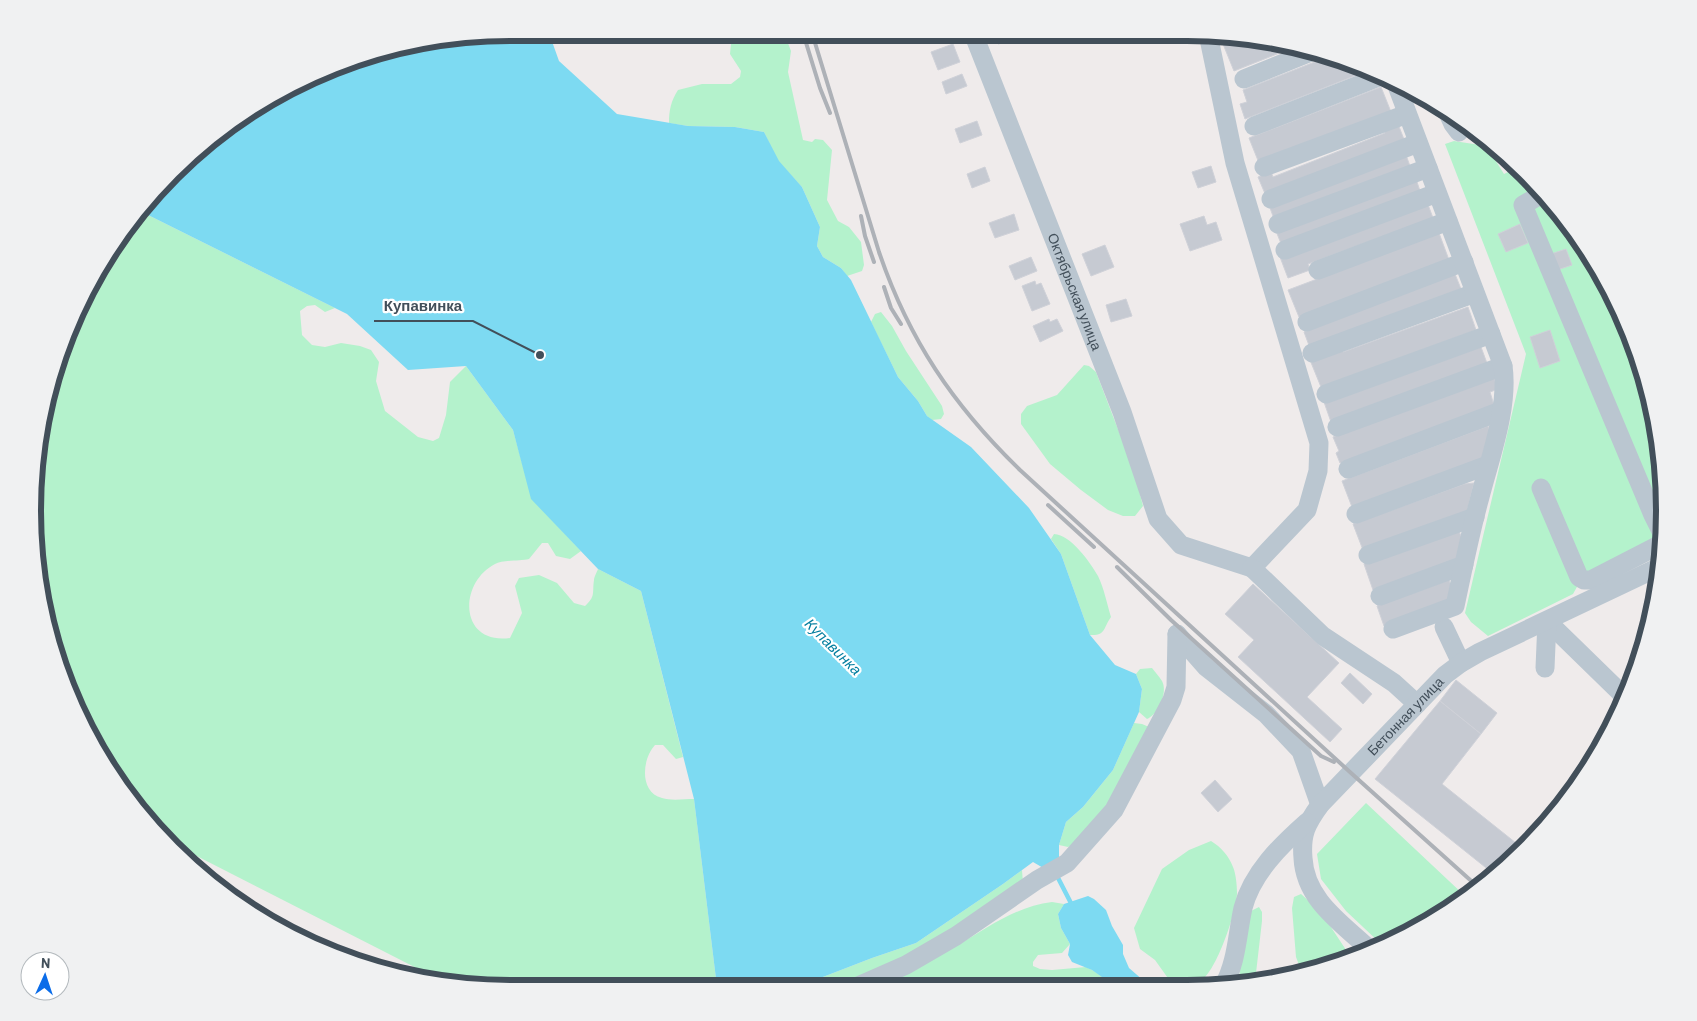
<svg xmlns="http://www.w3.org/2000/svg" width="1697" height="1021" font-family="Barlow,sans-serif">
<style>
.green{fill:#b4f2cc}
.water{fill:#7ddaf2}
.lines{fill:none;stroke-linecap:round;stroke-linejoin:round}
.stream{stroke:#7ddaf2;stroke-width:4.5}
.building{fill:#c6cad2;stroke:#cfd1d8}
.minor{stroke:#bac6d0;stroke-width:19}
.rail{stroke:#adb1b7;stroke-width:4}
.labels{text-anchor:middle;stroke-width:4.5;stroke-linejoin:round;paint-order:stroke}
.street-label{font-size:14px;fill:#424f5a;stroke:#fff}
.water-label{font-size:15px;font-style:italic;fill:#037e9f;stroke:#fff}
.rim{fill:none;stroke:#424f5a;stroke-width:6}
.leader{fill:none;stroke:#424f5a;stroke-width:2}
.callout-dot{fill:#424f5a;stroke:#fff;stroke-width:2}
.callout-label{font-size:15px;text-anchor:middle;font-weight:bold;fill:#424f5a;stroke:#fff;stroke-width:4.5;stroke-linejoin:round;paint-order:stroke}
</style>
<rect width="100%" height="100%" fill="#efebeb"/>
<!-- green -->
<path class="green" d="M742,33H784L791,51L788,72L803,140L812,142L815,139L823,140L832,150L827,200L838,221L849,227L861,242L864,265L862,271L847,276L841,268L823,257L817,246L820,227L802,187L778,161L764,132L735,127L688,126L669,123C669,110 671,101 678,90L702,84H731L740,77L741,71L730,54L731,44L737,40Z
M1454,141L1480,145L1489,150L1504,174L1518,167L1525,173L1584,245L1628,328L1655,418L1664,511L1661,549L1578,585L1573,594L1488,636L1471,622L1465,613L1526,354L1445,144Z
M140,211L335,308L325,312L315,305L307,306L300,311L302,335L312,345L325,347L341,343L360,346L371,350L379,362L376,381L385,411L418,437L433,441L439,438L446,415L450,382L466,366L513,430L532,499L581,551L570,559L556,556L548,543H542L529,559C520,561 502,560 495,564C458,583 459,645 510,638L522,613L515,586L519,578L539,575L557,583L574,603L585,606C596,596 592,593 594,580C594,577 597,572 598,569L641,591L683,757L676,759L663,745H655C642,759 639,792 662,798C671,801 684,799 694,799L717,987H479L438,979L181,848L131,801L58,664L33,510L58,357L131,220Z
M881,312L892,326L906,351L942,406L944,414L941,419L932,420L927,416L918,401L898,377L871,322L875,314Z
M1084,365L1089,366L1096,372L1134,471L1143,506L1135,516H1123L1108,510L1081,490L1050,464L1021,424V414L1027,406L1057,395Z
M1054,534C1071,535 1090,562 1098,576C1104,588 1107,604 1111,617C1103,628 1106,636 1090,635L1061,554L1051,539Z
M1152,668C1155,672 1159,676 1162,681C1168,692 1159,714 1147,719L1139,712L1142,689L1136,674L1140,669Z
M1134,723L1142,724L1149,727L1111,806L1076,843L1068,847L1059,845L1066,822L1083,807L1113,770Z
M1366,803L1465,896L1425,925L1380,943L1346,911L1321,879L1317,854Z
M1211,841C1221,847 1229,856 1233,867C1236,874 1237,886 1237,893C1237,910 1216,973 1201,980C1192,984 1179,982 1170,981L1155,960L1140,949L1134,928L1162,869L1189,850Z
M1022,870L1023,883L992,905L855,987H797L872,958L916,943L1003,884Z
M1301,894L1321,912L1350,956L1311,972L1302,973L1296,957L1292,908L1294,897Z
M1052,902L1064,904L1058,914L1061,928L1070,944L1062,953L1038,955L1033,962V966L1040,969L1052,970L1086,967L1094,971L1116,987H884C908,973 933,959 958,945C987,928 1017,906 1052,902Z
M1259,907L1262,912V921L1256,973L1257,981L1239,984L1240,968L1251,911Z"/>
<!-- water -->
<path class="water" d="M510,33H549L559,61L617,114L688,126L735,127L764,132L779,161L802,187L820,227L817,246L823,257L841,268L851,280L898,377L918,401L927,416L971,447L1029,508L1061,554L1090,635L1115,665L1136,674L1142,689L1139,712L1113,770L1083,807L1066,822L1059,845V857L1045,869L1033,862L1003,884L916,943L872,958L797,987H717L694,799L641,591L598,569L531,499L513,430L466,366L408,370L347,314L140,211L220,131L357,58Z
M1088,896L1094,899L1106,910L1112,926L1123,945V954L1129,968L1151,987H1116L1092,970L1072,962L1068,955L1070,944L1061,928L1058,914L1064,904Z"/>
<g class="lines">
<!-- stream -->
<path class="stream" d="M1056,874L1073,907"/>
</g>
<!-- building -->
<path class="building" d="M995,33H1030L1031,36L998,44Z
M1239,38L1292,48L1234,71L1223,44Z
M953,44L960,62L938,70L931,52Z
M1330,56L1340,58L1367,71L1245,119L1240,104L1247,102L1243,90Z
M962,74L967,86L946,94L942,82Z
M1381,87L1391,112L1259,163L1249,138Z
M977,121L982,135L960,143L955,129Z
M1398,124L1405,142L1266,196L1258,177L1271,172L1273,177L1385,133L1384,130Z
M1406,155L1411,169L1274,219L1269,205Z
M1211,166L1216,182L1198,188L1192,172Z
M985,167L990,181L972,188L967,174Z
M1416,179L1421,194L1282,246L1276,231Z
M1427,202L1433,218L1308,264L1310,270L1288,278L1280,257Z
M1014,214L1019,230L995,238L989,223Z
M1204,216L1207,225L1216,222L1222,240L1190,251L1180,224Z
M1520,224L1528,243L1506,252L1498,234Z
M1439,233L1449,260L1299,317L1288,290Z
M1105,245L1114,267L1091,276L1082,254Z
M1566,249L1572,265L1554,271L1548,255Z
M1031,257L1037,271L1015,280L1009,266Z
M1455,274L1461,289L1310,348L1304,332Z
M1035,281L1036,285L1041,283L1050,304L1032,311L1022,286Z
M1126,299L1132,316L1111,322L1106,305Z
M1468,307L1476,330L1321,387L1310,360L1342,351L1343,352Z
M1049,319L1050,322L1057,319L1063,331L1040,342L1033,326Z
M1550,330L1560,361L1540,368L1530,337Z
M1481,347L1488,366L1331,422L1324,402Z
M1493,376L1498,389L1490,392L1494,405L1340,463L1336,453L1339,451L1333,437Z
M1488,426L1491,434L1484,458L1352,507L1342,481Z
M1474,483L1467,512L1363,550L1353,524L1464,484Z
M1459,531L1462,539L1458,560L1373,590L1364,564Z
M1449,580L1453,590L1449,603L1384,626L1377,606Z
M1253,584L1339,663L1307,697L1342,729L1330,742L1238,657L1254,640L1225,614Z
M1350,673L1372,694L1363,704L1341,683Z
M1456,680L1497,713L1481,734L1440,701Z
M1440,701L1481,734L1442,784L1521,847L1502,870L1495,875L1375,779Z
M1215,780L1232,799L1218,812L1201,793Z"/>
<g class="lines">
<!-- minor -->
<g class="minor">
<path id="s1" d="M973,33L1122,412L1158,519L1181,545L1252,568L1307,510L1318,471L1319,443L1235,163L1208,34"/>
<path d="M1244,79L1311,52"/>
<path d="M1447,111L1453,124L1459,132"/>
<path d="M1254,126L1379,77"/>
<path d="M1264,167L1407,114"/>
<path d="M1542,194L1523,205L1653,515L1662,533"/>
<path d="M1271,199L1418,143"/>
<path d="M1278,224L1428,168"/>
<path d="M1285,250L1437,193"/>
<path d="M1318,270L1448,221"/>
<path d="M1307,322L1464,262"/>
<path d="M1312,353L1475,293"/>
<path d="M1326,394L1491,334"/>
<path d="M1337,427L1503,366"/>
<path d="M1348,469L1501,411"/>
<path d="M1541,488L1579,577L1584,580H1591L1661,544"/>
<path d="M1356,514L1488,465"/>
<path d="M1368,555L1475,517"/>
<path d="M1252,568L1323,636L1394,683L1417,704"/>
<path d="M1380,596L1464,565"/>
<path d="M1547,621L1626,698"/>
<path d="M1444,627L1461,663"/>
<path d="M1393,629L1455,606C1463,569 1470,533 1480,497C1490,458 1509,407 1503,366L1397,86"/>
<path d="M1177,634L1206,667L1266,714L1301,751L1320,805"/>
<path d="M1545,668L1547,621"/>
<path id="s2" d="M1368,948C1340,922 1305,899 1303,858C1301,835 1306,824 1320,805L1445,675L1461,663L1480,652L1659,567"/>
<path d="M856,987L906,965L956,936L1037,880L1067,863L1114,810L1172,700L1176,687L1177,634"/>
<path d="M1223,987C1237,962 1237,935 1243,908C1252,873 1281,845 1307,822"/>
</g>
<!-- rail -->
<path class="rail" d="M803,33L820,88L830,113
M812,33L879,252C909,340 953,405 1020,470L1351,773L1478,887
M861,216L865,236L874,262
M884,287L891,308L901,324
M1048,505L1094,547
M1117,567L1171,620L1321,756L1334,762"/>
</g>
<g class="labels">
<!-- street labels -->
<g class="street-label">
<text dy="5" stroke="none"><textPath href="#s1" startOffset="278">Октябрьская улица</textPath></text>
<text dy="5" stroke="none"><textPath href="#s2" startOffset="295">Бетонная улица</textPath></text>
</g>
<!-- water labels -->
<g class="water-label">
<text transform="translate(833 647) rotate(45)" y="5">Купавинка</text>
</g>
</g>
<!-- crop -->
<path d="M0 0H1697V1021H0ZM510 41H1187A469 469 0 0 1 1656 510V511A469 469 0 0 1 1187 980H510A469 469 0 0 1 41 511V510A469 469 0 0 1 510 41Z" fill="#f0f1f2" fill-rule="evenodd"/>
<path class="rim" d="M510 41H1187A469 469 0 0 1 1656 510V511A469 469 0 0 1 1187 980H510A469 469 0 0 1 41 511V510A469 469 0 0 1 510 41Z"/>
<!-- callouts -->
<path class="leader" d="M540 355L473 321H374"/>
<circle class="callout-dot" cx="540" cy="355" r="5"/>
<g class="callout-label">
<text x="423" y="311">Купавинка</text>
</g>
<!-- north arrow -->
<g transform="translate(45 976) rotate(3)"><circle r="24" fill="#ffffff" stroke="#b3b9bd"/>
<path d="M0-4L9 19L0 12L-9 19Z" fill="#0a6ce9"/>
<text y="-8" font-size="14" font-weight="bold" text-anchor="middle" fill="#424f5a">N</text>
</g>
</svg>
